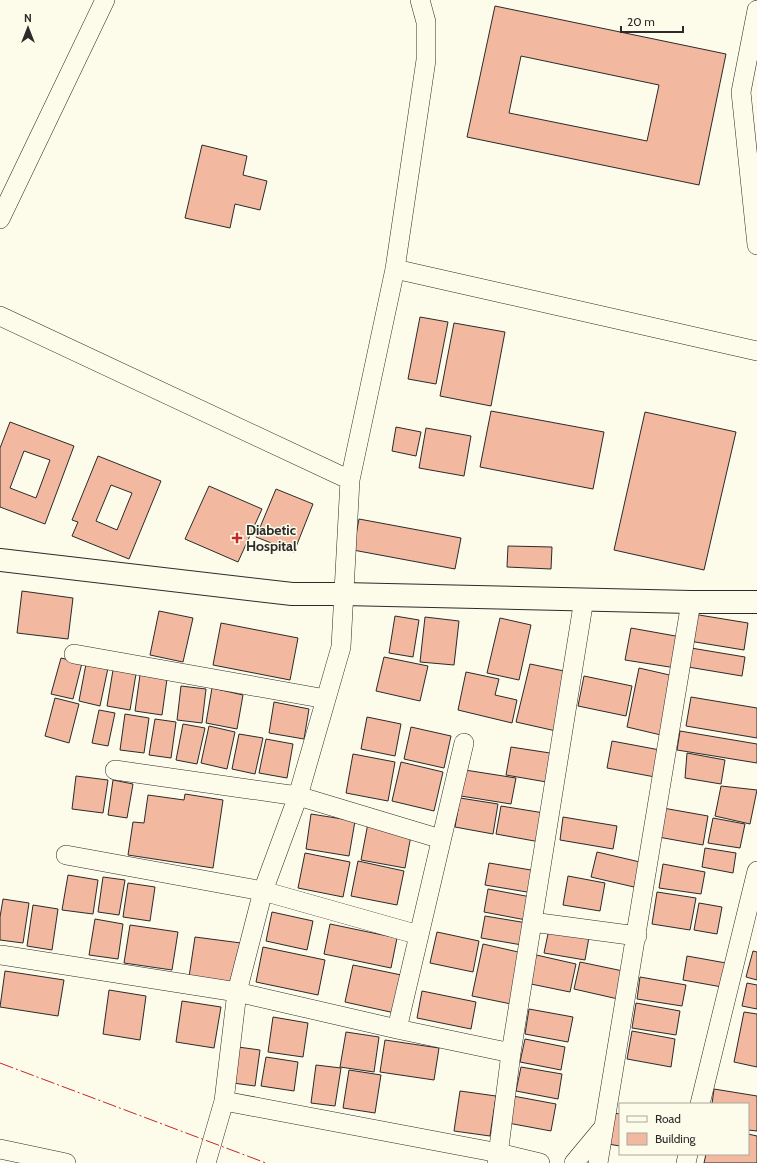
<svg xmlns="http://www.w3.org/2000/svg" width="757" height="1163" font-family="Cabin,sans-serif">
<style>
.building{fill:#f2b8a0;stroke:#2b2b2b;fill-rule:evenodd}
.lines{fill:none;stroke-linecap:round;stroke-linejoin:round}
.street-casing{stroke:#2b2b2b;stroke-width:20}
.secondary-casing{stroke:#2b2b2b;stroke-width:24}
.street{stroke:#fdfbea;stroke-width:19}
.secondary{stroke:#fdfbea;stroke-width:22}
.power{stroke:#c62828;stroke-width:1;stroke-dasharray:14 3 2 3;stroke-linecap:butt}
.poi-dot{fill:#c62828;stroke:#fdfbea;stroke-width:1.5}
.labels{text-anchor:middle;stroke-width:3;stroke-linejoin:round;paint-order:stroke}
.poi-label{font-size:14px;font-weight:bold;fill:#2b2b2b;stroke:#fdfbea;text-anchor:start}
</style>
<rect width="100%" height="100%" fill="#fdfbea"/>
<!-- building -->
<path class="building" d="M495,6L726,54L699,185L467,137Z
M521,56L659,85L647,141L509,113Z
M202,145L247,156L243,175L267,181L260,210L235,204L230,228L185,218Z
M420,317L448,322L436,384L408,379Z
M454,323L505,332L491,406L440,396Z
M491,411L604,432L593,489L480,467Z
M645,412L736,432L704,570L614,550Z
M10,422L74,446L45,524L0,507V448Z
M396,427L421,432L416,456L392,451Z
M426,428L471,436L464,476L419,468Z
M24,451L50,460L36,498L10,488Z
M98,456L161,481L129,559L72,536L78,522L72,520ZM111,485L132,493L117,530L96,521Z
M209,486L262,509L238,562L185,539Z
M276,489L313,504L294,552L256,537Z
M359,519L461,538L455,569L353,550Z
M508,546L552,547L551,569L507,567Z
M22,591L73,598L68,639L17,633Z
M159,611L193,618L183,662L150,655Z
M693,614L748,623L744,650L689,641Z
M395,616L419,620L413,657L389,653Z
M425,617L459,621L454,665L420,662Z
M500,618L531,625L519,680L487,673Z
M221,623L298,638L290,680L213,665Z
M631,628L681,637L676,668L625,660Z
M691,648L745,657L742,676L688,667Z
M384,657L428,666L420,701L376,691Z
M61,658L82,663L73,699L51,694Z
M86,664L108,668L100,706L79,701Z
M530,664L569,672L556,731L516,722Z
M639,668L674,676L661,735L627,727Z
M113,670L136,674L130,710L107,706Z
M466,672L499,679L495,695L517,700L512,723L458,710Z
M140,675L167,679L162,715L135,711Z
M584,676L632,686L626,716L578,706Z
M181,686L206,689L202,723L177,720Z
M212,688L243,695L237,729L206,723Z
M691,697L757,708V738L686,726Z
M55,698L79,704L69,743L45,736Z
M274,702L309,709L304,739L269,733Z
M99,710L115,713L108,746L92,743Z
M125,714L149,718L144,753L120,750Z
M367,717L401,724L395,756L361,749Z
M155,719L176,722L171,758L149,755Z
M183,724L205,728L197,764L176,760Z
M209,726L235,732L227,769L201,763Z
M411,727L451,736L444,768L404,759Z
M680,731L757,744V763L677,750Z
M239,734L263,738L255,774L232,769Z
M266,739L293,744L287,778L259,773Z
M612,741L660,750L655,777L607,768Z
M511,747L563,755L558,784L506,775Z
M687,753L725,760L721,784L685,778Z
M353,754L395,762L388,801L346,793Z
M401,762L443,772L434,811L392,801Z
M465,770L516,778L511,804L461,796Z
M76,776L108,780L103,813L72,809Z
M113,780L133,784L127,818L108,815Z
M721,786L757,790L750,824L715,816Z
M185,794L223,800L213,868L128,855L133,822L144,823L148,795L184,800Z
M460,798L498,804L493,834L455,827Z
M501,806L544,813L540,842L496,834Z
M663,808L708,816L703,845L658,837Z
M311,814L355,821L349,856L306,849Z
M563,817L617,826L613,849L560,840Z
M713,818L745,824L740,848L708,843Z
M368,823L412,830L405,868L361,860Z
M705,848L736,853L733,873L702,867Z
M597,852L640,862L634,887L591,877Z
M305,853L350,862L343,897L298,888Z
M358,861L404,871L397,905L351,896Z
M489,863L537,871L533,893L485,885Z
M663,864L705,872L701,894L659,888Z
M68,875L98,880L93,914L62,910Z
M568,876L605,883L600,911L563,905Z
M103,877L125,880L119,915L98,912Z
M128,883L155,887L150,921L123,917Z
M488,889L531,897L526,920L484,912Z
M657,892L696,898L690,930L652,924Z
M3,899L29,903L23,943L0,940V917Z
M699,903L722,907L717,934L694,930Z
M33,905L58,909L52,950L27,946Z
M272,912L313,921L307,950L266,941Z
M485,916L527,923L522,945L481,938Z
M95,919L123,924L118,959L89,955Z
M330,924L397,938L391,968L324,954Z
M130,925L178,932L172,970L124,963Z
M549,929L589,937L585,960L544,953Z
M437,932L479,941L473,972L430,963Z
M195,937L241,943L235,984L189,977Z
M483,944L527,954L516,1005L472,996Z
M263,947L325,960L318,995L256,982Z
M753,951L757,952V980L746,977Z
M532,954L576,964L570,992L526,983Z
M687,956L726,963L722,987L683,980Z
M580,962L623,971L618,999L574,989Z
M353,965L411,977L404,1015L345,1002Z
M5,971L64,980L58,1016L0,1007Z
M640,977L686,985L682,1006L637,999Z
M747,983L757,985V1009L742,1006Z
M109,990L146,996L140,1040L103,1034Z
M422,991L476,1002L471,1029L417,1018Z
M182,1001L221,1007L214,1048L176,1042Z
M636,1003L680,1011L676,1035L632,1028Z
M529,1009L573,1017L568,1042L525,1034Z
M744,1012L757,1014V1067L734,1062Z
M273,1017L308,1023L303,1057L268,1052Z
M632,1031L675,1039L671,1067L627,1059Z
M346,1032L379,1037L374,1072L340,1067Z
M525,1039L565,1047L561,1070L520,1062Z
M385,1040L439,1048L434,1080L380,1072Z
M238,1047L260,1050L255,1086L233,1083Z
M266,1057L298,1062L294,1091L261,1086Z
M316,1065L341,1068L335,1106L311,1103Z
M521,1067L562,1074L558,1099L516,1091Z
M349,1070L381,1075L375,1113L343,1108Z
M714,1089L757,1096V1131L748,1130V1104H712Z
M460,1091L496,1096L490,1136L454,1131Z
M513,1096L556,1104L551,1131L508,1123Z
M613,1113L620,1114V1146L608,1144Z
M748,1134L757,1136V1163H704L706,1154H748Z"/>
<g class="lines">
<defs>
<path id="street" d="M757,10L741,92L757,245
M0,219L105,0
M395,269L757,351
M0,316L350,480
M74,654L326,699
M115,770L298,796L441,839
M66,855L263,891L419,935
M532,922L637,936
M1,955L237,992L397,1029L511,1053
M397,1029L464,743
M224,1101L499,1153L540,1163
M700,1104L757,871
M0,1149L66,1163
M206,1163L224,1101L237,992L263,891L298,796L341,647L350,480L395,269L426,60V22L420,0
M497,1163L511,1053L584,599
M574,1163L604,1127
M598,1163L691,602
M686,1163L688,1154"/>
<path id="secondary" d="M0,560L292,594H343L691,602H757"/>
</defs>
<!-- street casing -->
<use href="#street" class="street-casing"/>
<!-- secondary casing -->
<use href="#secondary" class="secondary-casing"/>
<!-- street -->
<use href="#street" class="street"/>
<!-- secondary -->
<use href="#secondary" class="secondary"/>
<!-- power -->
<path class="power" d="M0,1063L266,1163"/>
</g>
<!-- markers -->
<path class="poi-dot" d="M235 532h4v4h4v4h-4v4h-4v-4h-4v-4h4z"/>
<g class="labels">
<!-- poi labels -->
<g class="poi-label">
<text x="246" y="535">Diabetic<tspan x="246" dy="16">Hospital</tspan></text>
</g>
</g>
<!-- legend -->
<rect x="619" y="1103" width="130" height="52" fill="#fdfbea" stroke="#a9a89e"/>
<rect x="627" y="1116" width="20" height="6" fill="#fdfbea" stroke="#a9a89e"/>
<text x="655" y="1123" font-size="12" fill="#2b2b2b">Road</text>
<rect x="627" y="1133" width="20" height="12" fill="#f2b8a0" stroke="#a9a89e"/>
<text x="655" y="1143" font-size="12" fill="#2b2b2b">Building</text>
<!-- north arrow -->
<g transform="translate(28 28)" stroke="#fdfbea" stroke-width="3" paint-order="stroke">
<path d="M0-3L7 15L0 10L-7 15Z" fill="#2b2b2b"/>
<text y="-6" font-size="11" font-weight="bold" text-anchor="middle" fill="#2b2b2b">N</text>
</g>
<!-- scale -->
<path d="M621 26v6h62v-6" fill="none" stroke="#2b2b2b" stroke-width="2"/>
<text x="627" y="26" font-size="12" fill="#2b2b2b" stroke="#fdfbea" stroke-width="3" paint-order="stroke">20 m</text>
</svg>
